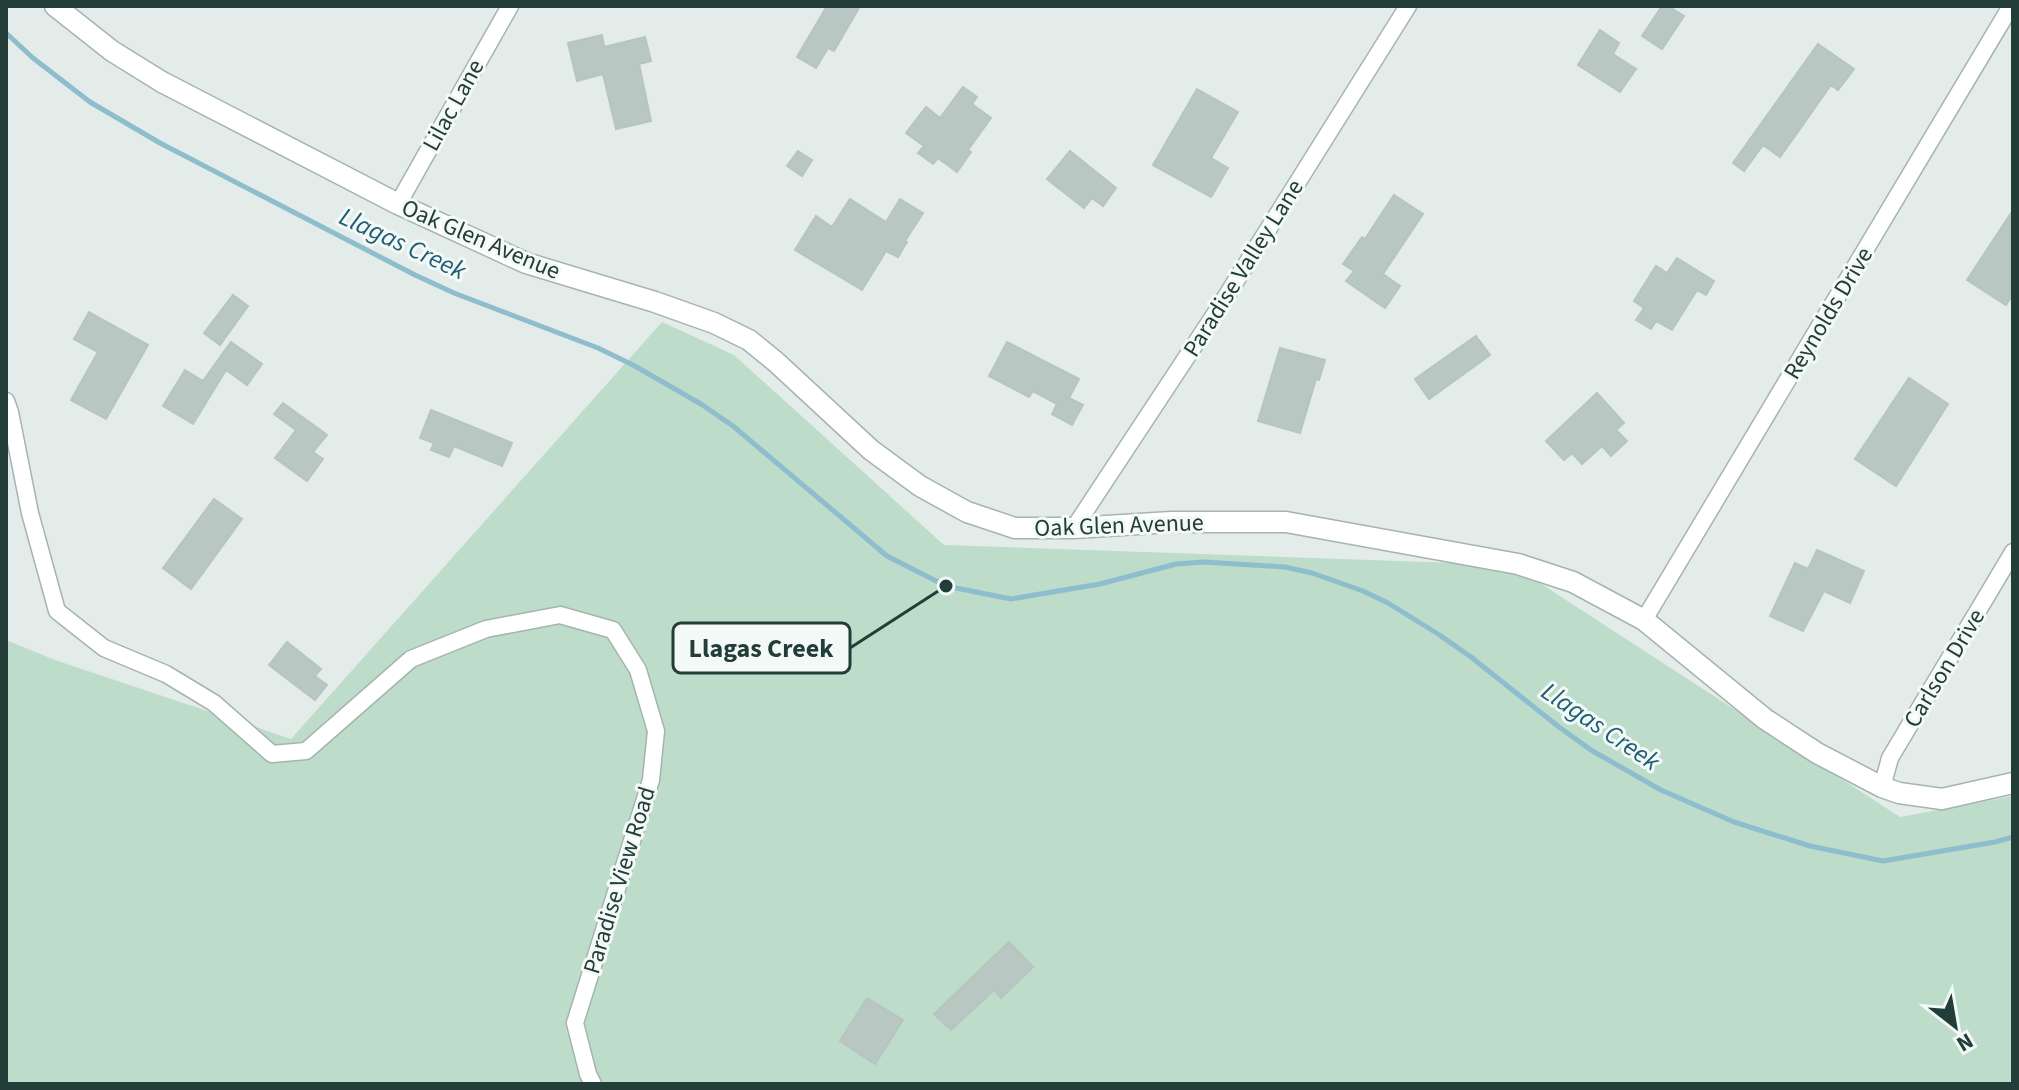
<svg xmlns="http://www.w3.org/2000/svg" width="2019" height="1090" font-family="'Source Sans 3',sans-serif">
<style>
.green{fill:#bddcc9}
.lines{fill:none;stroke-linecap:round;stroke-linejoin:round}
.stream{stroke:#8ebdce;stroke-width:5}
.building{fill:#b8c7c2;stroke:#b6c5c1;stroke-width:2}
.minor-casing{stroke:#a6b4b1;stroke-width:19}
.tertiary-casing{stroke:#a6b4b1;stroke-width:23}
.minor{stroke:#fff;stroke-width:16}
.tertiary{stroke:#fff;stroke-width:20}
.labels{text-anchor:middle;stroke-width:6;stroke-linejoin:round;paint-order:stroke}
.street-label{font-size:24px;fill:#233d39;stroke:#f3f9f7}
.water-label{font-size:26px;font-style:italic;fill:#205e76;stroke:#f3f9f7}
.leader{fill:none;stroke:#233d39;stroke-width:3}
.callout-dot{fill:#233d39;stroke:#f3f9f7;stroke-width:3}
.callout{fill:#f3f9f7;stroke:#233d39;stroke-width:3}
.callout-label{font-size:26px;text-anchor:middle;font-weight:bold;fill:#233d39}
</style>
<rect width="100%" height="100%" fill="#e3ece9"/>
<!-- green -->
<path class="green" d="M662,322L734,355L944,545L1512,565L1900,817L2013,796V1084H6V640L55,660L291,739Z"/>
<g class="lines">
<!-- stream -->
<path class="stream" d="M6,33L33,58L90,102L160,143L415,275L454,293L598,348L633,365L701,404L733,426L887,556L946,586L1011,599L1100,584L1176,564L1204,562L1285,567L1312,573L1363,591L1388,603L1438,634L1471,657L1559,727L1591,750L1661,790L1734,822L1810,846L1883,861L1995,842L2013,837"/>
</g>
<!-- building -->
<path class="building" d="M827,6H860L834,51L828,48L816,68L797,57Z
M1662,6H1668L1684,16L1662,49L1642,36Z
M1600,30L1619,43L1613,54L1636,69L1620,92L1578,65Z
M602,35L604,47L645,37L651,61L639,64L651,121L616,129L603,74L577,81L568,43Z
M1818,44L1854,69L1838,90L1831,85L1780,157L1763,145L1744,171L1733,163Z
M963,87L977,97L972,104L991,118L968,150L971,152L957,172L938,158L933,164L918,153L924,146L906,133L926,107L940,118Z
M1197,89L1238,112L1211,158L1228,168L1211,197L1153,165Z
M798,151L812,160L802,176L787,166Z
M1070,151L1116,188L1103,206L1092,198L1084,208L1047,179Z
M1394,195L1423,214L1383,274L1400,286L1385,308L1346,281L1354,271L1343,264L1362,237L1365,239Z
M850,199L886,222L900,199L923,213L905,241L907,242L898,257L886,251L862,290L795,250L816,216L832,227Z
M2013,210V294L2006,305L1967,280Z
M1677,258L1714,281L1706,295L1697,290L1672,330L1656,321L1651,329L1636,320L1644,308L1634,301L1656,266L1667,273Z
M233,295L248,306L220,345L204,333Z
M89,312L148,345L106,419L71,400L98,352L74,339Z
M1476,336L1490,355L1429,399L1415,379Z
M231,342L262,364L247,385L226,370L193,424L163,406L185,370L203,381Z
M1007,342L1079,379L1069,398L1083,405L1072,425L1052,414L1057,404L1033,391L1029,397L989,376Z
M1280,348L1325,360L1319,380L1316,379L1300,433L1258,421Z
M1909,378L1948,404L1896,486L1855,459Z
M1597,393L1624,423L1616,430L1627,441L1611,456L1602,446L1582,464L1572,453L1564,460L1546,441Z
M283,403L327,435L313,452L323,459L307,481L275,458L296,430L274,414Z
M431,410L512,443L502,466L454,446L449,457L431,450L434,443L420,438Z
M214,499L242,519L191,589L163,568Z
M1817,550L1864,571L1850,603L1824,591L1803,631L1770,616L1795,563L1808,569Z
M287,642L321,669L315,676L327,685L315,700L269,665Z
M1009,942L1033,967L1001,998L994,990L951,1030L934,1014Z
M867,998L903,1020L875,1064L840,1041Z"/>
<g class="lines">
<defs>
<path id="minor" d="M398,204L510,6
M6,401L10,412L30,513L57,611L104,648L166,674L214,703L272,754L306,751L411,659L486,629L560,615L613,630L638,670L656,731L651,780L575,1023L588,1074L593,1084
M1074,528L1217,311L1408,6
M1644,620L2011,6
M1882,787L1890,758L2013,552"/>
<path id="tertiary" d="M55,6L112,51L162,82L398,204L526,263L655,302L714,323L749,340L776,362L871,450L920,486L967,512L1015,528H1074L1171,522H1286L1518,564L1573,582L1644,620L1765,719L1817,753L1882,787L1899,793L1942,799L2013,783"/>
</defs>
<!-- minor casing -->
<use href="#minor" class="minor-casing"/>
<!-- tertiary casing -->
<use href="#tertiary" class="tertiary-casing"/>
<!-- minor -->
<use href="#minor" class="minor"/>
<!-- tertiary -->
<use href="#tertiary" class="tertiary"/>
</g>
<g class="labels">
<!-- street labels -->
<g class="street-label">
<text transform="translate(453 105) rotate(-61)" y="8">Lilac Lane</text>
<text transform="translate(481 239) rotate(23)" y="8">Oak Glen Avenue</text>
<text transform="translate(1243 268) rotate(-58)" y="8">Paradise Valley Lane</text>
<text transform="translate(1828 313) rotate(-59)" y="8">Reynolds Drive</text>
<text transform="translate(1119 525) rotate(-2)" y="8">Oak Glen Avenue</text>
<text transform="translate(1944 668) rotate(-59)" y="8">Carlson Drive</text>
<text transform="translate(619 880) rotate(-73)" y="8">Paradise View Road</text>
</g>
<!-- water labels -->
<g class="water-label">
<text transform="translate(403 243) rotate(25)" y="9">Llagas Creek</text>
<text transform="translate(1601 726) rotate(34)" y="9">Llagas Creek</text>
</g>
</g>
<!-- callouts -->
<path class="leader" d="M946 586L850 648"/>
<circle class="callout-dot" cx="946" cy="586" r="8"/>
<rect class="callout" x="673" y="623" width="177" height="50" rx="8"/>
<g class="callout-label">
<text x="761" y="657">Llagas Creek</text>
</g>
<!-- border -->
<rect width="2019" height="1090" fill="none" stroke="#233d39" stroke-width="16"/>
<!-- north arrow -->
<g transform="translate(1955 1026) rotate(149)" stroke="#f3f9f7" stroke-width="6" paint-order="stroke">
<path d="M0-6L14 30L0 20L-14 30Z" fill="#233d39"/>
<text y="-12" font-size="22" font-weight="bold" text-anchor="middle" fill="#233d39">N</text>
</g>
</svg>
